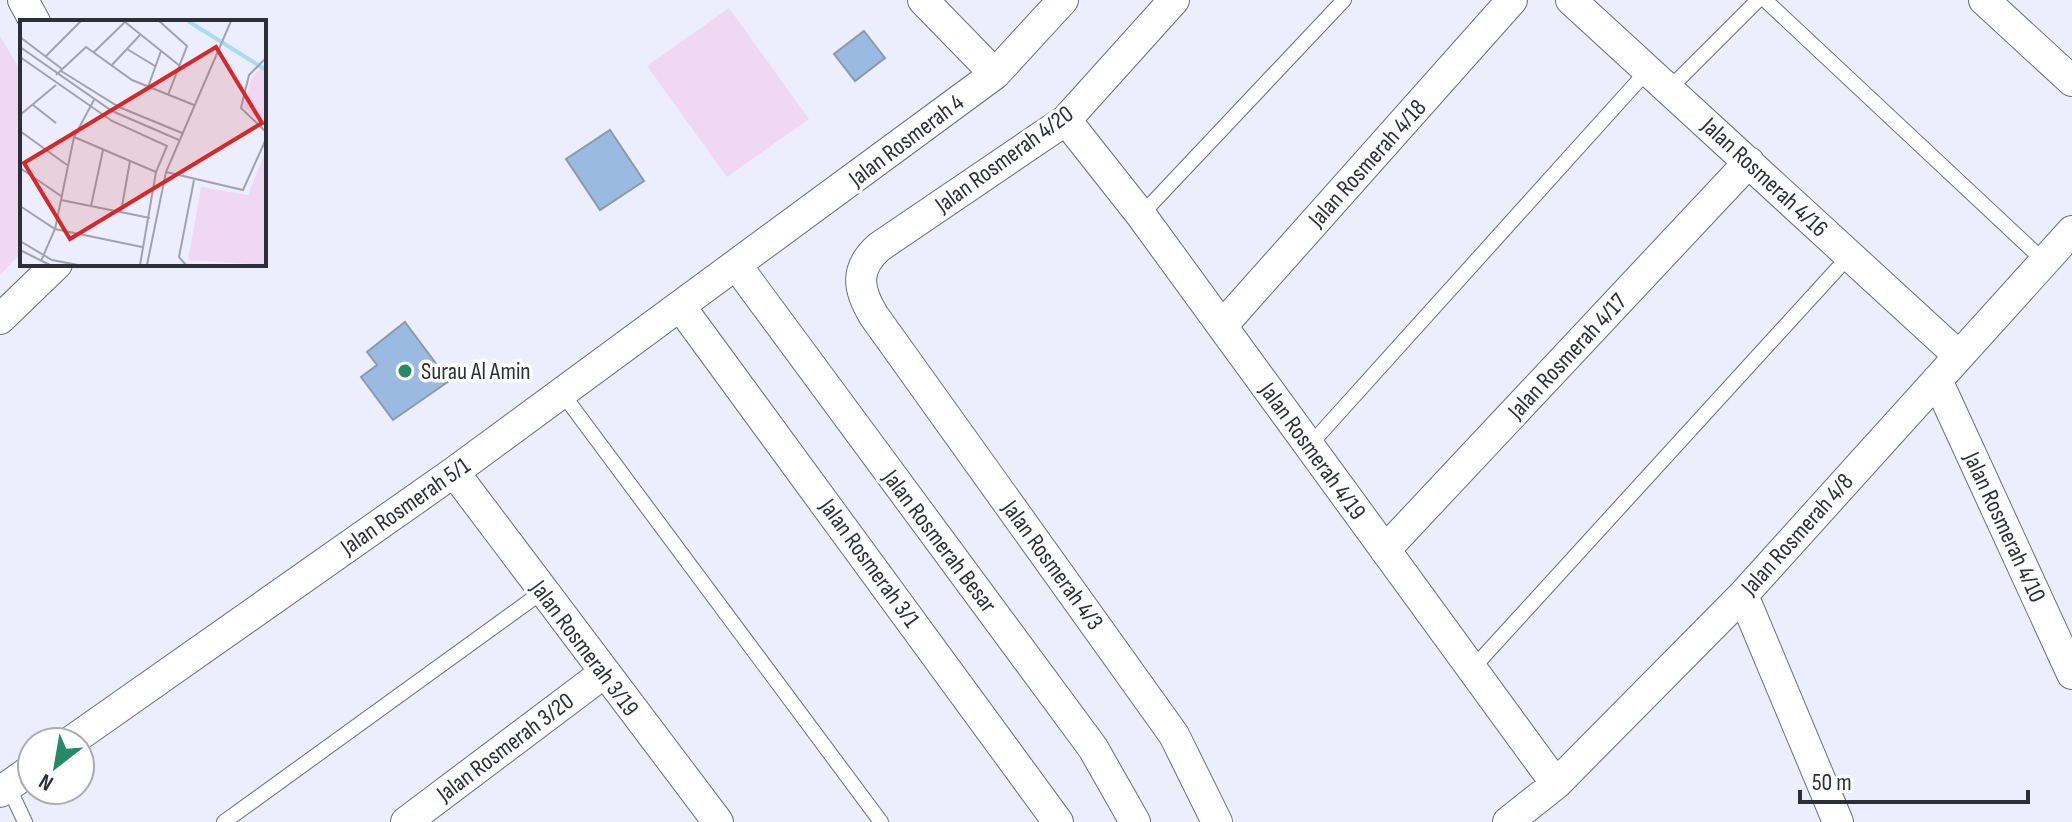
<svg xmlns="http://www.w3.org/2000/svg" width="2072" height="822" font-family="'Sofia Sans Condensed',sans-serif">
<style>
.green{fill:#f0d8f3}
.building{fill:#9bbae2;stroke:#8a9aad;stroke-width:2}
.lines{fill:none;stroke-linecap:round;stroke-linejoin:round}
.lane-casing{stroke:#696d82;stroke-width:16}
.street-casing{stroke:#696d82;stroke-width:32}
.lane{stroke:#fff;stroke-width:14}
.street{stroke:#fff;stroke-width:30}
.poi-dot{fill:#258a65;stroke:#fff;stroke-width:3}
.labels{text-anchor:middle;stroke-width:7;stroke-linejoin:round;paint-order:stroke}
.street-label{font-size:24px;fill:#2d2f38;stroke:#fff}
.poi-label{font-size:24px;fill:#2d2f38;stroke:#fff;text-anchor:start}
.inset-river{fill:none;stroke:#a7dbf7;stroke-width:4}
.inset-road{fill:none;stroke:#a0a2ae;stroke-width:2}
.view{fill:#d62828;fill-opacity:0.15;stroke:#d62828;stroke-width:4}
.inset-edge{fill:none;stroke:#2d2f38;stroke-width:4}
</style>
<rect width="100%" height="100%" fill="#eceefd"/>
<!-- green -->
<path class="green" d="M729,8L809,119L727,177L647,66Z
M0,36L22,73V252L0,275Z"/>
<!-- building -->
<path class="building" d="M864,31L885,58L855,81L834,54Z
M610,130L644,181L600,210L566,159Z
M405,322L449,381L393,420L361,377L377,365L367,352Z"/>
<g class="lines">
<defs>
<path id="lane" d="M1765,0L2045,262
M1669,89L1758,0
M1141,215L1344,0
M562,393L881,822
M1309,446L1648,70
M1472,669L1850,255
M8,786L25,822
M224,822L542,592"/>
<path id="street" d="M23,0L35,22
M923,0L995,74
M1174,0L1066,120L879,247C854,269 858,290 874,316L1174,735L1217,822
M1571,0L1959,356
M1984,0L2072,81
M1066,120L1141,215L1556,784
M737,266L1093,748L1135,822
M680,306L1058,822
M0,319L57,264
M1222,326L1512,0
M1937,380L2072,674
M454,472L718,822
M1385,550L1749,162
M1743,595L1838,822
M70,742L454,472L995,74L1063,0
M0,792L32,769
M406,822L604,673
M1508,822L1556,784L1743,595L2072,231"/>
</defs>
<!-- lane casing -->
<use href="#lane" class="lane-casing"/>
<!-- street casing -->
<use href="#street" class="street-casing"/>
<!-- lane -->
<use href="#lane" class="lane"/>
<!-- street -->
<use href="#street" class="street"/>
</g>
<!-- markers -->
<circle class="poi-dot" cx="405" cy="371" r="8"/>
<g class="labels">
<!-- street labels -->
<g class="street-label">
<text transform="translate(906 140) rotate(-37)" y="8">Jalan Rosmerah 4</text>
<text transform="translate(1004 159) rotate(-36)" y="8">Jalan Rosmerah 4/20</text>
<text transform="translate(1367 163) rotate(-48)" y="8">Jalan Rosmerah 4/18</text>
<text transform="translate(1765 177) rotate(43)" y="8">Jalan Rosmerah 4/16</text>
<text transform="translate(1567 356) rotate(-47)" y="8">Jalan Rosmerah 4/17</text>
<text transform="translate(1313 451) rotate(54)" y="8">Jalan Rosmerah 4/19</text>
<text transform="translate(405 506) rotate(-35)" y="8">Jalan Rosmerah 5/1</text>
<text transform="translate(2005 527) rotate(65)" y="8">Jalan Rosmerah 4/10</text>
<text transform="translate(1797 534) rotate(-48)" y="8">Jalan Rosmerah 4/8</text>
<text transform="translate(940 541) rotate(53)" y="8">Jalan Rosmerah Besar</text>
<text transform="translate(870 563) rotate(54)" y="8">Jalan Rosmerah 3/1</text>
<text transform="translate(1053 565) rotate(54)" y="8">Jalan Rosmerah 4/3</text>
<text transform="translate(585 648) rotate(53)" y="8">Jalan Rosmerah 3/19</text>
<text transform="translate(505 747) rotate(-37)" y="8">Jalan Rosmerah 3/20</text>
</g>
<!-- poi labels -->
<g class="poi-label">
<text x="421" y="379">Surau Al Amin</text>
</g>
</g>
<!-- overview -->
<g transform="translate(20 20)">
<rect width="246" height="246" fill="#eceefd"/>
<path d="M246,42V105L224,87L231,59ZM246,130V245L168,240L181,167L228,175Z" fill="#f0d8f3"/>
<path class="inset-river" d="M168,1L246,50"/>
<path class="inset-road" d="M139,1L167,26L148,75M105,2L160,46M0,17L42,49M0,27L92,91L159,120M107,29L135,46M73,33L106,1M0,37L92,101L147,126L136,152L120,245M25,37L61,1M246,38L229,55L221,88L246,112M91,46L120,15M41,51L99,87L162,113M36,55L66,27L112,60L174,85M128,67L141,31M13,85L36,103M0,95L36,65M0,111L47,145M54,117L136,152M0,148L41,176M146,152L223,170L246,119M41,180L130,198M0,186L35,209L122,227M71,186L83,130M101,192L110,141M0,221L32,240L58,245M0,230L30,245M21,241L35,209L54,117L74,80M127,245L146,152L211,1M166,245L159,237L174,160"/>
<path class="view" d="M196,27L242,103L50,219L4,143Z"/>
<rect width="246" height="246" class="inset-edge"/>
</g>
<!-- north arrow -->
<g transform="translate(56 766) rotate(211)"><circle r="38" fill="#ffffff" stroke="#abacaf" stroke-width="2"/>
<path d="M0-6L14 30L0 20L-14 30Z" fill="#258a65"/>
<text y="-12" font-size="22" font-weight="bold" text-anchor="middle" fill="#2d2f38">N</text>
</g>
<!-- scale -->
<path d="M1800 790v12h228v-12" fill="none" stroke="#2d2f38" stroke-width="4"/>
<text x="1812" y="790" font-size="24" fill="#2d2f38" stroke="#ffffff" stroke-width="6" paint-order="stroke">50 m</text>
</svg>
